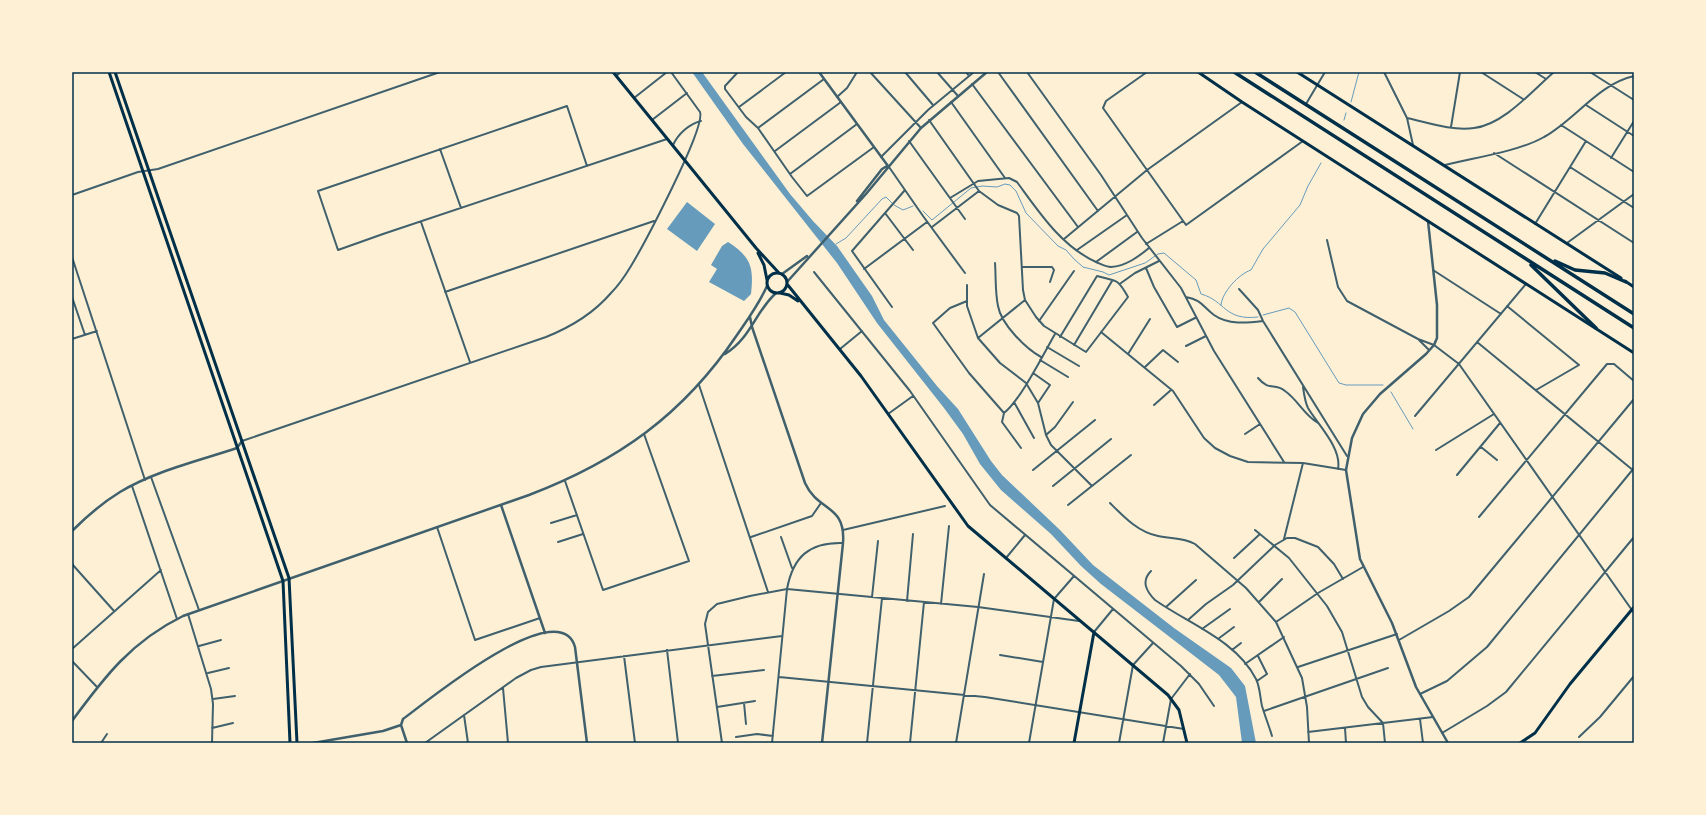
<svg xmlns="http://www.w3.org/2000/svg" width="1706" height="815" font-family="Literata,serif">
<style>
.water{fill:#669bbc}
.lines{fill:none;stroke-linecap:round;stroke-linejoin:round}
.stream{stroke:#669bbc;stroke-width:1}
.minor{stroke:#3f606c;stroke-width:2}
.tertiary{stroke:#3f606c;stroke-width:2.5}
.secondary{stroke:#003049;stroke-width:3}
.primary{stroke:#003049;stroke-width:3}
.motorway{stroke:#003049;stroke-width:3.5}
.neatline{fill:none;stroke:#003049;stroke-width:1.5}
</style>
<rect width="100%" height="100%" fill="#fdf0d5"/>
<!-- water -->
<path class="water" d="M692,72H702L790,194L813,221L837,246L872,296L884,320L937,386L958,409L991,461L1002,475L1060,530L1093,565L1174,628L1231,668L1245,686L1256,743H1242L1236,697L1219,675L1101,584L1081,566L1051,534L1001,490L980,464L963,434L944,408L877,323L837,263L743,144Z
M687,202L715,224L697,251L667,229Z
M728,242C751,257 754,267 751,294L744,301L709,282L717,269L711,265L722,246Z"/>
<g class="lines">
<!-- stream -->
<path class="stream" d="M1351,102L1359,72
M1344,120L1346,113
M894,205L903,210L913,206
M923,211L932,220L971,188L982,186L997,187L1005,184L1010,185L1016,191L1026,213L1058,246L1066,250L1074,259L1083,267L1103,272L1109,275L1145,263L1158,254L1164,253L1196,280L1201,294C1226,301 1224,321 1258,317
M836,244L846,238L882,199L886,197L892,203
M1221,305C1222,292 1239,274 1251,270L1263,249L1300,205L1308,186L1321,163
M1263,315L1289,308L1295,312L1339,383L1346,385H1383
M1391,392L1413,429"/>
<!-- minor -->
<path class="minor" d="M738,72L725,86V89L746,117L758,128L792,177L807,196L874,147
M870,72L921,128
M905,72L933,105
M937,72L958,96
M966,72L969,76
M998,72L1098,211
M1027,72L1101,175L1142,238L1181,288L1214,351L1284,462
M1147,72L1106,101L1103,108L1186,225L1303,141
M1384,72L1407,118L1413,145
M1481,72L1523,99
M1535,72L1546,79
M1590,72L1634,100
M616,76L621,72
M972,84L1078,227
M837,97L847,88L857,72
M634,98L667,72
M951,102L1005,178
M1306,104L1325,72
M1586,105L1634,136
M739,107L786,72
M1407,118C1429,123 1452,131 1474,128C1503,125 1532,91 1554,72
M652,120L687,93
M929,120L979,191L998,205L1017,213L1019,216L1023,290L1025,300L1036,317L1044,326L1086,352L1128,297C1117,277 1117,282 1097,276L1060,337
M1561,125L1634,172
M1451,127L1460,72
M758,128L824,79
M909,141L965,219
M673,145C678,134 689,124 701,121
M440,149L461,208
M775,151L841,102
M1494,153L1634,243
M881,157L928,110L974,72
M1611,158L1634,121
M1445,165C1473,158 1520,151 1544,137C1575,120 1598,84 1634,76
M587,166L567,106L318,191L338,250L383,234L667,139
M889,167L923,216L965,273
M1570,167L1634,208
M790,174L857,124
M72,195L138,172L158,169L440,72
M950,198L978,181L1009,178L1017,182C1039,212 1061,246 1096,262C1101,264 1106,267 1111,267C1126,266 1138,257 1149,248
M885,213L913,250
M421,222L470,362
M1535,224L1586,141
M932,227L979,191
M1064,239L1147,170L1242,102
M1327,240L1338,287L1347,301L1418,339L1434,345L1459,364L1634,613
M1567,243L1634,194
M1146,244L1183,221
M1077,250L1127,215
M72,257L145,480
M1096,262L1137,232
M995,263C996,277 995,292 998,306C1001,324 1026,349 1041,357
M1022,267H1052L1054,270L1050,282
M1146,268L1154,287L1177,327L1195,318
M864,269L927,222
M1433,270L1501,314
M814,272L910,391L990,505L1181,666L1199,684L1214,706
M1121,283L1135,273L1159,261
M967,285V306L978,338L1000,363L1026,383L1038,403L1046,435L1051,445L1092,486
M1239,289L1258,310L1263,321L1347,456
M445,292L654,221
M72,297L85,335
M1186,297C1202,300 1202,306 1214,315C1228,325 1247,323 1263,321
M967,301L950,308L933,323L969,373L1004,413C1020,401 1044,353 1055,334
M1507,306L1579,365L1536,390
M892,307L852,251L905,190
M1039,321L1074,271
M1101,332L1173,391L1204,438L1215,448L1230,456L1248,462L1303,463L1346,470
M978,338L1025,300
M72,339L97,331
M1419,340L1429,350
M1477,342L1634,471
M1074,345L1112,281
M1186,346L1206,336
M1047,347L1079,366
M840,349L862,331
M1128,354L1150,319
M1040,360L1068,377
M1145,367L1163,350L1178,362
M1033,373L1050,385L1038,403
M1258,378C1270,392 1274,382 1285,391C1298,400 1304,415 1318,423
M699,385L768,592
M1303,387C1304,394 1305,402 1308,408C1318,425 1342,448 1338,469
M1014,402L1034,438
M1154,405L1171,390
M1004,413L1002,422L1021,448
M888,414L913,396
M1415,416L1526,284
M1245,434L1260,424
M1046,435L1055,427L1073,402
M242,441L546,337C571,327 593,314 611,293C619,285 625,276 631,266C643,246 706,128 700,112L671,72
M1481,447L1497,460
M1436,450L1494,414
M1033,470L1095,420
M1457,475L1500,423
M151,477L199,610
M565,481L603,590L689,561L644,434
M132,486L177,619
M1053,486L1111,439
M1110,503C1124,517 1138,532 1158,536C1172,539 1183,537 1195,544L1246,588L1276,622L1302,678L1307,707L1309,743
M1068,505L1131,455
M1479,517L1607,364H1614L1634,381
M551,523L577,515
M437,527L475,640L540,618
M843,530L945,506
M1255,530L1289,558L1327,606L1342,632L1362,697L1368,707L1383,723L1385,743
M751,537L812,516L821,503
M781,537L792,568
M1284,539L1303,463
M558,542L583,534
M1006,558L1025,535
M1234,558L1260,534
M72,564L114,611
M1151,571C1141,581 1146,591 1155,600C1189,624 1236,640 1256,679C1260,687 1260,697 1262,706C1265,716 1269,726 1272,736
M872,597L878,541
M907,601L913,534
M1259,602L1282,579
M941,604L949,526
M1166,607L1196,580
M188,614L211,689L213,704L212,743
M1188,620L1206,604L1233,585L1275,545L1287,538H1295L1318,547L1334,564L1343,579
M1276,622L1318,593L1363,567
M1202,629L1230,609
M1094,632L1113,609
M1218,639L1234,627
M1399,640L1449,611L1469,597L1634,399
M199,646L221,640
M72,649L161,570
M667,650L678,743
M1232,650L1241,643
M1000,655L1043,662
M624,656L635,743
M72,661L97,687
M1245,664L1284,637
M1298,667L1397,634
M208,673L229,668
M712,676L764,670
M779,677L985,697L1184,729
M1257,681L1267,674L1258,656
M503,688L508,743
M1420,694L1447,681L1487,647L1634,468
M213,699L235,696
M744,703L746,724
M717,707L755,701
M1264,711L1388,668
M464,715L468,743
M1420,719L1423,743
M212,728L233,723
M1345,728L1346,743
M1308,732L1433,717
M1442,733L1487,706L1506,692L1634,537
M736,737L757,734L773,736
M1579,737L1600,717L1634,676
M101,743L107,734
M425,743L516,678L531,670L541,667L782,636
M722,743L705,624L708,612L717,604L750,596L787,589L978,607L1079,621
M772,743L787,589C793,557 809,542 843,543
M867,743L882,598
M910,743L924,602
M956,743L984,574
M986,743H987
M1029,743L1054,599L1074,576
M1119,743L1133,665L1153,643
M1163,743L1171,699L1190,674"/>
<!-- tertiary -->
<path class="tertiary" d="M819,72L888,166
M857,201L882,169L887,166
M1428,221L1437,305V338L1434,345L1426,354L1380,394L1363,414L1352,438L1346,470L1360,559L1392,623L1416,687L1448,743
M782,274L807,256
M787,282L866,194L921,128L987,72
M750,317L752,327L805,483C818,512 846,504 843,543L822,743
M725,354C751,338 755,312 776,293
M501,505L545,633
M72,531C87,516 102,503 120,492C155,471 198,461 237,448L242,441
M72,721C105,676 132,641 183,616L529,495C618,461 683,415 737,335C748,319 759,304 767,286
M401,725L403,719C425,703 559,592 575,647L587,743
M401,725L407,743
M313,743L383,731L401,725"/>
<!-- secondary -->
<path class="secondary" d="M613,72L756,248L779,273
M1198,72L1242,102L1634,353
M1297,72L1621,278
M758,253L764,265L767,280
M767 283a10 10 0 1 1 20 0a10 10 0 1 1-20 0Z
M1625,281L1634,287
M787,284L861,376L968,526L1168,695L1179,710L1187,743
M780,293L789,295L798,301
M1074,743L1094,632
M1520,743L1535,733L1570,684L1634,607
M1634,743V742"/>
<!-- primary -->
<path class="primary" d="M109,72L283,581L290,743
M115,72L289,578L297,743"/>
<!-- motorway -->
<path class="motorway" d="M1234,72L1634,328
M1255,72L1634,314
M1555,261L1575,270L1605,273L1626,282
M1531,265L1596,328"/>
</g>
<!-- border -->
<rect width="1706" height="815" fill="none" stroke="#fdf0d5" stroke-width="146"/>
<rect x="73" y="73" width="1560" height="669" class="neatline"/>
</svg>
